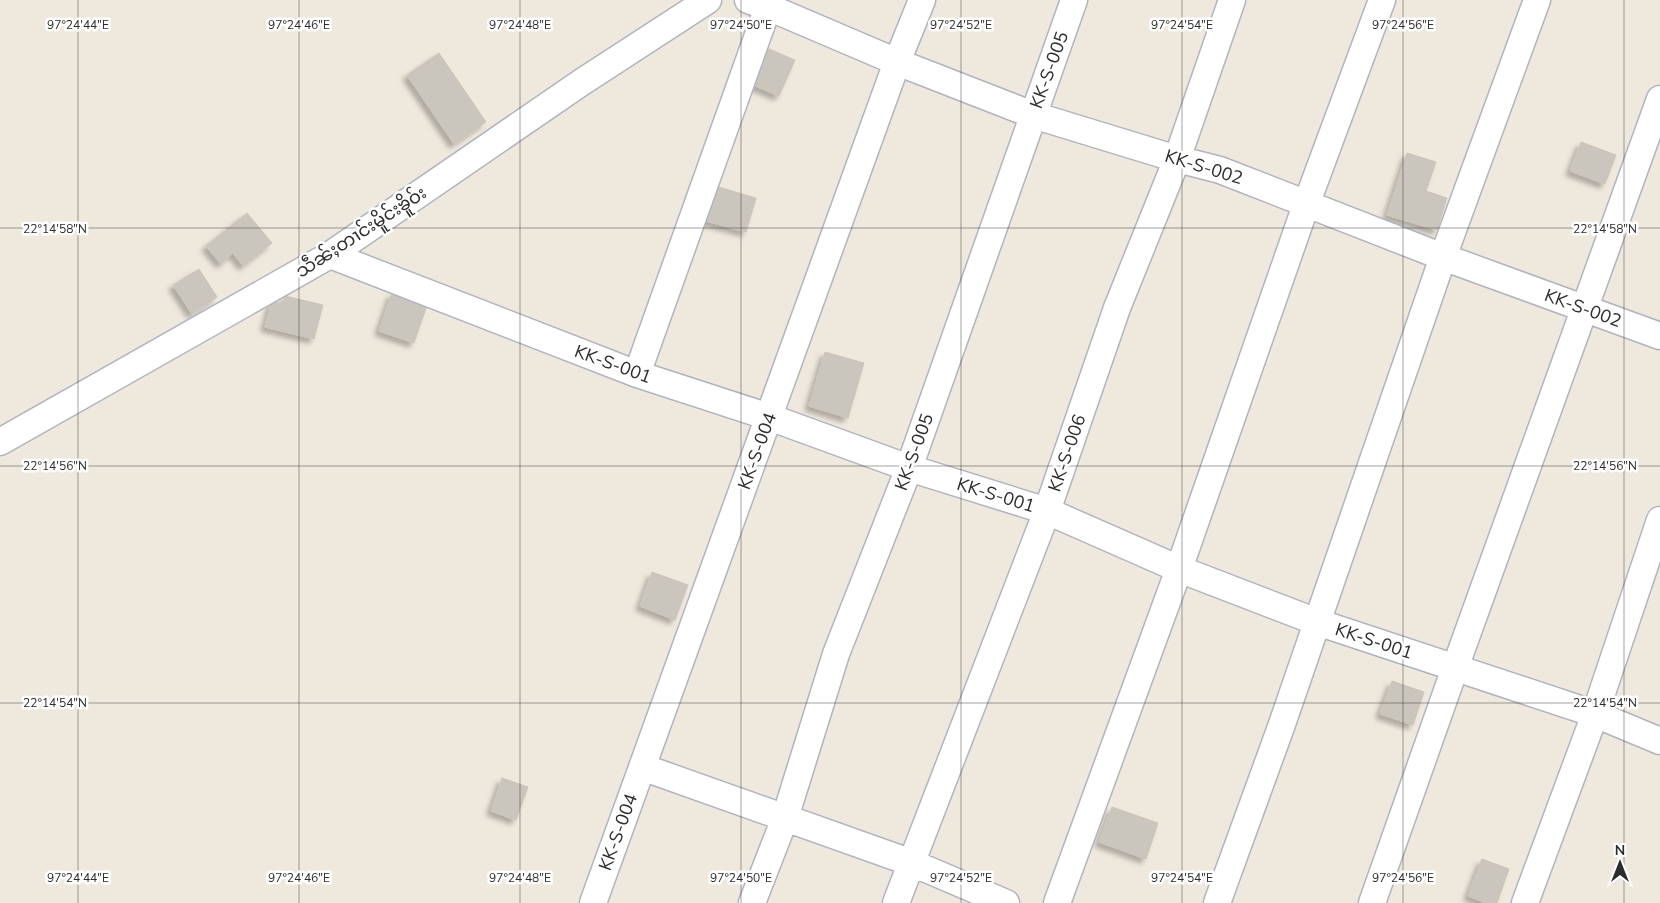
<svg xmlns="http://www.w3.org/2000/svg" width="1660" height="903" font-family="'Nunito Sans','Noto Sans Myanmar',sans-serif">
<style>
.building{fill:#cac6bd;stroke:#cbc5b7;filter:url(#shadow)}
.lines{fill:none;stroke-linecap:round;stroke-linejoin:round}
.minor-casing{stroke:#b1b3c1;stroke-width:29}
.minor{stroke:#fff;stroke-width:26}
.ticks{fill:none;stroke:#2c2c2c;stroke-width:1;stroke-opacity:0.45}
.labels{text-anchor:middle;stroke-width:5;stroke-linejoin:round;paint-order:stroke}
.street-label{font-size:18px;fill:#2c2c2c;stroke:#fff}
.ticks-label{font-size:12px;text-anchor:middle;fill:#2c2c2c;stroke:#fff;stroke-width:5;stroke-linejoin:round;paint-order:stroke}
</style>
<defs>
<filter id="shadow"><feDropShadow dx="-4.5" dy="4.5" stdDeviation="2.5" flood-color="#0004"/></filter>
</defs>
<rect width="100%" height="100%" fill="#efe9dd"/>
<!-- building -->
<path class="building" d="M769,49L795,60L779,96L753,85Z
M439,53L486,122L454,144L407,75Z
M1581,142L1616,155L1605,184L1570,171Z
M1407,153L1436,162L1426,191L1447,198L1437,230L1387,215Z
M712,185L756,198L746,232L702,220Z
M247,213L272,243L243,266L233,253L221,264L206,246Z
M199,269L217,297L192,314L173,285Z
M392,293L427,305L414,343L379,331Z
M285,296L323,305L314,339L265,327L272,301L283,304Z
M825,352L864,363L848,418L809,406Z
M652,572L688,585L675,620L640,606Z
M1392,681L1424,692L1413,725L1380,714Z
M502,778L528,787L516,820L491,811Z
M1112,807L1158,823L1146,859L1099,842Z
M1482,859L1509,869L1497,903H1486L1468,896Z"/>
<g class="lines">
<defs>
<path id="minor" d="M748,0L768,7L897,62L1033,115L1177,159L1220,170L1443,257L1660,336
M330,255L637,374L769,417L909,468L1047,511L1179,569L1317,622L1595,714L1660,741
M637,374L768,7
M0,442L330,255L582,82L708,0
M642,767L912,863L1006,903
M593,903L897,62L922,0
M752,903L785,818L836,654L909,468L1074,0
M896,903L1047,511L1117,308L1177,159L1232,0
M1057,903L1179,569L1306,205L1382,0
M1217,903L1281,727L1443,257L1537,0
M1372,903L1455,668L1660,99
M1525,903L1595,714L1660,520"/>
</defs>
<!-- minor casing -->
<use href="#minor" class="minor-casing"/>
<!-- minor -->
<use href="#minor" class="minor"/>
</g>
<!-- ticks -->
<path class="ticks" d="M78,0V903M299,0V903M520,0V903M741,0V903M961,0V903M1182,0V903M1403,0V903M1624,0V903M0,228H1660M0,466H1660M0,703H1660"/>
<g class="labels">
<!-- street labels -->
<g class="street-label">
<text transform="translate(1049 70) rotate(-70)" y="6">KK-S-005</text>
<text transform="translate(1204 167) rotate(17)" y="6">KK-S-002</text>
<text transform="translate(361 232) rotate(-33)" y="6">သဵၼ်ႈတၢင်းမိူင်းၶိူဝ်း</text>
<text transform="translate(1583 308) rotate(20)" y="6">KK-S-002</text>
<text transform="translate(613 364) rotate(20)" y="6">KK-S-001</text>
<text transform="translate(757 451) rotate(-70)" y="6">KK-S-004</text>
<text transform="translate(914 452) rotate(-70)" y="6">KK-S-005</text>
<text transform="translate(1067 453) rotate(-71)" y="6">KK-S-006</text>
<text transform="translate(996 495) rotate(17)" y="6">KK-S-001</text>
<text transform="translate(1374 641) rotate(18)" y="6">KK-S-001</text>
<text transform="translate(618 832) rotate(-70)" y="6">KK-S-004</text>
</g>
</g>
<g class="ticks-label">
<text x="78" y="29">97°24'44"E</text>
<text x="299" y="29">97°24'46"E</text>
<text x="520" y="29">97°24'48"E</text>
<text x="741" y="29">97°24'50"E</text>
<text x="961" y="29">97°24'52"E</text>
<text x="1182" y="29">97°24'54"E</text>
<text x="1403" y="29">97°24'56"E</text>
<text x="55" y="233">22°14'58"N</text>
<text x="1605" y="233">22°14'58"N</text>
<text x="55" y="470">22°14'56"N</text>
<text x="1605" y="470">22°14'56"N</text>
<text x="55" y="707">22°14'54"N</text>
<text x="1605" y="707">22°14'54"N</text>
<text x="78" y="882">97°24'44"E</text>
<text x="299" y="882">97°24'46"E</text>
<text x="520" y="882">97°24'48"E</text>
<text x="741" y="882">97°24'50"E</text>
<text x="961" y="882">97°24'52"E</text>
<text x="1182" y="882">97°24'54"E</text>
<text x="1403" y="882">97°24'56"E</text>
</g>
<!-- north arrow -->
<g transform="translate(1620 863)" stroke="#ffffff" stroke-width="4" paint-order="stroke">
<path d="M0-4L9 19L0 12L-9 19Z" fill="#2c2c2c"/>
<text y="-8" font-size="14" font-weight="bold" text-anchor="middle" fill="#2c2c2c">N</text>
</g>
</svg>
